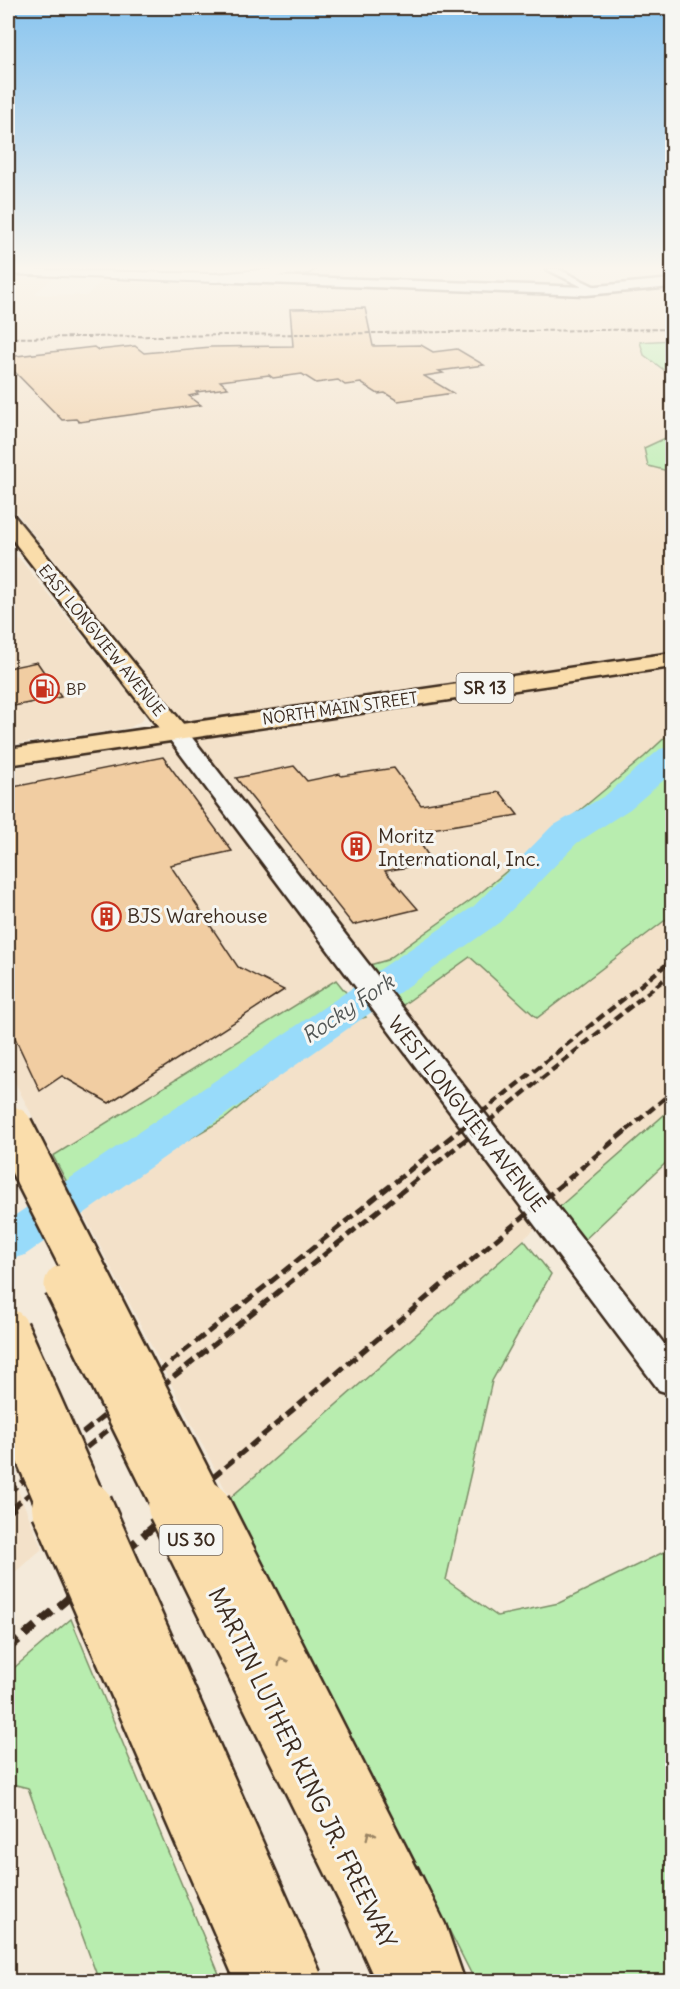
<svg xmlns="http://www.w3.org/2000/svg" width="680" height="1989" font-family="Delius,sans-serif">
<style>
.built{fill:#f3e1c9}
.green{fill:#b8edaf;stroke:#7a8c66;stroke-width:1.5}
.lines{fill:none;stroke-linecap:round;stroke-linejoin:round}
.river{fill:#98dbfa;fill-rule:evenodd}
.building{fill:#f1cda2;stroke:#3b2a1e;stroke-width:1.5}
.minor-casing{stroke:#3b2a1e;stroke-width:5}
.tertiary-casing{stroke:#3b2a1e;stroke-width:5}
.secondary-casing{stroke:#3b2a1e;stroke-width:4}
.primary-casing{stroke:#3b2a1e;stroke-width:5}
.trunk-casing{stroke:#3b2a1e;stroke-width:5}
.motorway-casing{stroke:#3b2a1e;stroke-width:5}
.minor{fill:#f6f6f2;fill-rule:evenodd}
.tertiary{fill:#f6f6f2;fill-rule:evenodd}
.secondary{fill:#f6f6f2;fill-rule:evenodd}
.primary{fill:#faddab;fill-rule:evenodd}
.trunk{fill:#faddab;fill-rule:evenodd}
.motorway{fill:#faddab;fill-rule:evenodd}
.rail-far3{stroke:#3b2a1e;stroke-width:2;stroke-dasharray:4.5 2;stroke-linecap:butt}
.rail-far2{stroke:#3b2a1e;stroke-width:4.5;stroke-dasharray:9 4.5;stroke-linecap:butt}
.rail-far1{stroke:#3b2a1e;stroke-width:5;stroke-dasharray:11 5;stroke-linecap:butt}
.rail{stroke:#3b2a1e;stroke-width:8;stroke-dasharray:14 8;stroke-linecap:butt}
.motorway-bridge-far2-casing{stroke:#3b2a1e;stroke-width:37;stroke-linecap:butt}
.motorway-bridge-far1-casing{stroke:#3b2a1e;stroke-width:46;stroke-linecap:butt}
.motorway-bridge-casing{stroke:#3b2a1e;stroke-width:57;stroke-linecap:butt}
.motorway-bridge-far2{stroke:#faddab;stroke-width:32}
.motorway-bridge-far1{stroke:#faddab;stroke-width:41}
.motorway-bridge{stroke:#faddab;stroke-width:52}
.oneway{stroke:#9a8464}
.labels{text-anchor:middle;stroke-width:6;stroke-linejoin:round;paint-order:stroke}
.far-street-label{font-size:16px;fill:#3b2a1e;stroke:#f6f6f2}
.far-poi-label{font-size:16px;fill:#3b2a1e;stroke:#f6f6f2;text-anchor:start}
.shield{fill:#f6f6f2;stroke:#73675e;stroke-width:1.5}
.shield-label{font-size:18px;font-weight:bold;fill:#3b2a1e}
.poi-label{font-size:20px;fill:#3b2a1e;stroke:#f6f6f2;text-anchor:start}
.street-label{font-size:20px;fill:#3b2a1e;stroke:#f6f6f2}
.water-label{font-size:21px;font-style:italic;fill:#525655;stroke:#f6f6f2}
.near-street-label{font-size:24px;fill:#3b2a1e;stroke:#f6f6f2}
</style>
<rect width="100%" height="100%" fill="#f4eada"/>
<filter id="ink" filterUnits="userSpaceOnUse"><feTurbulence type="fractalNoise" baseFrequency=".0167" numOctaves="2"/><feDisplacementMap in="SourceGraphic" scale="12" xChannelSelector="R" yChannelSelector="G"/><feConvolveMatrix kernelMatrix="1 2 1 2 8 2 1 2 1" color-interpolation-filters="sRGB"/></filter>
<g filter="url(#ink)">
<!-- built -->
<path class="built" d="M8,272L59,273L34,294L86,296L108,275L603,293L672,285V340L641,342L655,365L672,376V408L666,412L672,416V435L645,448L648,466L672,472V731L644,757L478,895L387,960L363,967L336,980L53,1156L8,1069V769L196,737L8,502Z
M8,555L19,558L144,712L143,720L129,728L8,745Z
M672,915V1108L230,1498L70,1188L101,1185L131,1172L226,1118L320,1040L345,1023L396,1010L470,957L537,1018Z
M10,1470L42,1549L8,1578V1472Z"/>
<!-- green -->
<path class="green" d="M672,340V376L644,355L640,342Z
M672,435V472L648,466L644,448Z
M672,731V915L537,1018L470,957L396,1010L363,967L387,960L478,895L644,757Z
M336,980L366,1017L345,1023L320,1040L226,1118L131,1172L101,1185L70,1188L53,1156Z
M672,1108V1157L579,1245L551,1214Z
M524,1240L551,1274L492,1381L446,1580L497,1616L559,1603L672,1548V1981H475L230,1498Z
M71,1619L222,1981H99L28,1788L8,1783V1673Z"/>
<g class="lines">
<!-- river -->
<path class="river" d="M672,746V773L630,809L577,843L500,922L25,1255L8,1260V1220L474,906L551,827L606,795L660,749Z"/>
</g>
<!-- building -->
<path class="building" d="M365,308L373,346L421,345L433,352L457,349L484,365L439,371L443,373L424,376L453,393L398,401L385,393L378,394L361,383L345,385L338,380L316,383L302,374L273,378L269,375L220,381L228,388L196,392L198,394L189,396L201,405L79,422L76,419L62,420L8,365V357L94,347L98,350L135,346L144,353L211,347L293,346L290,309Z
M37,662L61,697L8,707V668Z
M163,757L232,851L170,865L238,967L284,990L109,1103L62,1076L40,1091L8,1023V788Z
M294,766L307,781L340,774L341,776L394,768L421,805L500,792L518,815L413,832L433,863L385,871L418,909L353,925L236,778Z"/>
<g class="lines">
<defs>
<path id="minor" d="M546,269H558L604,291L595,293Z"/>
<path id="tertiary" d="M216,274L586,287L672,279V287L586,295L212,281L210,278Z
M175,724L183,726L672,1354V1394L659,1390L167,736L164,731L167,726Z"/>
<path id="secondary" d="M8,269L216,274L272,269H315L308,273L216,282L8,274Z"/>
<path id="primary" d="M8,515L15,517L184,725L188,731L184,737L175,739L166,737L8,534Z"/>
<path id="trunk" d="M672,653V667L8,765V749Z"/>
<path id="motorway" d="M397,1859L417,1867L445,1924L465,1982H376L345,1913L354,1893L369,1887L377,1867Z"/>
</defs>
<!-- minor casing -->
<use href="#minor" class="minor-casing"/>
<!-- tertiary casing -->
<use href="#tertiary" class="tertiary-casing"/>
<!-- secondary casing -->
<use href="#secondary" class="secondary-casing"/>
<!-- primary casing -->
<use href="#primary" class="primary-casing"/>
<!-- trunk casing -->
<use href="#trunk" class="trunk-casing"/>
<!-- motorway casing -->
<use href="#motorway" class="motorway-casing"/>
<!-- minor -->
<use href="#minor" class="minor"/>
<!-- tertiary -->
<use href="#tertiary" class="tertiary"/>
<!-- secondary -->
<use href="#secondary" class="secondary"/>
<!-- primary -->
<use href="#primary" class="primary"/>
<!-- trunk -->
<use href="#trunk" class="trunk"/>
<!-- motorway -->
<use href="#motorway" class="motorway"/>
<!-- rail-far3 -->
<path class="rail-far3" d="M8,338L672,329"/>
<!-- rail-far2 -->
<path class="rail-far2" d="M460,1130L672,960
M478,1130L672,973
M627,1130L672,1092"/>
<!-- rail-far1 -->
<path class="rail-far1" d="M8,1493L462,1128
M12,1508L480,1128
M176,1508L629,1128"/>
<!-- rail -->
<path class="rail" d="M8,1512L14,1507
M8,1649L177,1507"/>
<defs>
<path id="motorway-bridge-far2" d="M8,1121L13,1130"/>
<path id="motorway-bridge-far1" d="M12,1128L205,1508
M65,1285L175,1508
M8,1330L87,1508
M8,1389L59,1508"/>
<path id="motorway-bridge" d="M58,1507L264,1982
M86,1507L296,1982
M174,1507L374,1913
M204,1507L397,1887"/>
</defs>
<!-- motorway-bridge-far2 casing -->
<use href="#motorway-bridge-far2" class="motorway-bridge-far2-casing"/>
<!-- motorway-bridge-far1 casing -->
<use href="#motorway-bridge-far1" class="motorway-bridge-far1-casing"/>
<!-- motorway-bridge casing -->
<use href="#motorway-bridge" class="motorway-bridge-casing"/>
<!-- motorway-bridge-far2 -->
<use href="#motorway-bridge-far2" class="motorway-bridge-far2"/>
<!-- motorway-bridge-far1 -->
<use href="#motorway-bridge-far1" class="motorway-bridge-far1"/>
<!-- motorway-bridge -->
<use href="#motorway-bridge" class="motorway-bridge"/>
</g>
<!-- one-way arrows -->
<defs><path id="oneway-chevron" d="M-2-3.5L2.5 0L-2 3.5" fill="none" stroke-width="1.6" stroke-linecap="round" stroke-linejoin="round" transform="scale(1.5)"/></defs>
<g class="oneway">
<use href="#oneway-chevron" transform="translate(282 1661) rotate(-117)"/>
<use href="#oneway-chevron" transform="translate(370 1835) rotate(-117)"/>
</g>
</g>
<!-- sky -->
<linearGradient id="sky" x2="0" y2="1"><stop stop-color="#88c4ef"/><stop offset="0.49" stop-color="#faf6ee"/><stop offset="1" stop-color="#faf6ee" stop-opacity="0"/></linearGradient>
<rect width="680" height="547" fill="url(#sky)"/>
<!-- icons -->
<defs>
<symbol id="fuel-ring" viewBox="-11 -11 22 22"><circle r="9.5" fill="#f6f6f2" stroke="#c8321e" stroke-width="1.5"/><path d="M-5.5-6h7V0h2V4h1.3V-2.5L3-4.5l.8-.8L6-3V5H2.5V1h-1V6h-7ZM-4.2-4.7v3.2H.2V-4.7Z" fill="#c8321e"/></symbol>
<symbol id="building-ring" viewBox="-11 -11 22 22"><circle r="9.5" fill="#f6f6f2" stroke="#c8321e" stroke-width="1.5"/><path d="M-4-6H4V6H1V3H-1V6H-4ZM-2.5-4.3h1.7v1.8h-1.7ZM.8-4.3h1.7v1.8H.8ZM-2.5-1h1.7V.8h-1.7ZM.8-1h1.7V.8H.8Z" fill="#c8321e"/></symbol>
</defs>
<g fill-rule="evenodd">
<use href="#fuel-ring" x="28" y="672" width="33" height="33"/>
<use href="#building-ring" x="340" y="830" width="33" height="33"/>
<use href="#building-ring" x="90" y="900" width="33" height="33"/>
</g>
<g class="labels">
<!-- far-street labels -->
<g class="far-street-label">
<text transform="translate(102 640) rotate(51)" y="6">EAST LONGVIEW AVENUE</text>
<text transform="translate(340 708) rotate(-8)" y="6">NORTH MAIN STREET</text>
</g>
<!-- far-poi labels -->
<g class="far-poi-label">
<text x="66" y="695">BP</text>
</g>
<!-- shield labels -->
<g class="shield">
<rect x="456.5" y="673" width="57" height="30" rx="4.5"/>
<rect x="159.5" y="1525" width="63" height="30" rx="4.5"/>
</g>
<g class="shield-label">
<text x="485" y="694">SR 13</text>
<text x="191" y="1546">US 30</text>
</g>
<!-- poi labels -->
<g class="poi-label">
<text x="378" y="843">Moritz<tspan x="378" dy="23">International, Inc.</tspan></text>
<text x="127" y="923">BJS Warehouse</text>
</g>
<!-- street labels -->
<g class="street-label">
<text transform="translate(467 1114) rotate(52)" y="7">WEST LONGVIEW AVENUE</text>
</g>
<!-- water labels -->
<g class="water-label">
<text transform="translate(348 1009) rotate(-34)" y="7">Rocky Fork</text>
</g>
<!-- near-street labels -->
<g class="near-street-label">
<text transform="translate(302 1768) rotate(64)" y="8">MARTIN LUTHER KING JR. FREEWAY</text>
</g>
</g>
<!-- margin -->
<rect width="680" height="1989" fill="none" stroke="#f6f6f2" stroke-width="30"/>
<rect x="15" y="15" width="650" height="1959" fill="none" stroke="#3b2a1e" stroke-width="2" filter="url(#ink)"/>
</svg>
